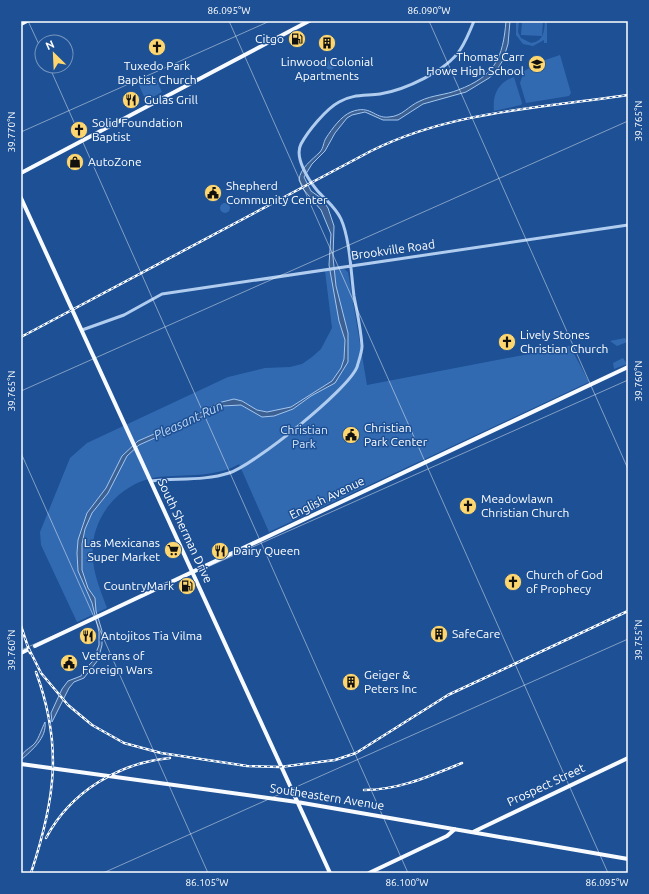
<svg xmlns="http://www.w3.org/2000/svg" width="649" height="894" font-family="Ubuntu,sans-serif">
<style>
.green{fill:#326ab2}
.water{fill:#3c6091;stroke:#a3c6f0}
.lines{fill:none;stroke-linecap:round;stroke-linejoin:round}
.major-tunnel{stroke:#3f6aa4;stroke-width:4;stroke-dasharray:4 2;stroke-linecap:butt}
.minor{stroke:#b0ccef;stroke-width:3}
.major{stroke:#f7faff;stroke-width:4}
.rail-casing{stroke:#fff;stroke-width:2.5}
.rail{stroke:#1d5094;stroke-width:1;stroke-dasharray:3;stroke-linecap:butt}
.ticks{fill:none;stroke:#fff;stroke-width:1;stroke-opacity:0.45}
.labels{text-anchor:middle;stroke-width:3;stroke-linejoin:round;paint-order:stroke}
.poi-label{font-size:12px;fill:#fff;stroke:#1d5094;text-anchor:start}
.street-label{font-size:12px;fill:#fff;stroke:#1d5094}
.park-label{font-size:12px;fill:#d6e6fa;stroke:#1d5094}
.water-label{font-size:13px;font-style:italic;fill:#bcd6f5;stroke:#1d5094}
.neatline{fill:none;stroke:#fff;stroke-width:1.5}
.ticks-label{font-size:10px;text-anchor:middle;fill:#fff}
</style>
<rect width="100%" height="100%" fill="#1d5094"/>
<!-- green -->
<path class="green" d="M516,21H519L518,32L521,38L531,43C544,41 544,32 545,21H547V43H544V40L533,46L523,44L516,35Z
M522,21H543L542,36L521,35Z
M560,55L571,93L569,96L526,103L520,83L524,71L545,60Z
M325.5 65a4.5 4.5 0 1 1 9 0a4.5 4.5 0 1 1-9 0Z
M155,77L162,92L146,101L139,85Z
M514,77L522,103L521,105L494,111C492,94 499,82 514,77Z
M220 208a5 5 0 1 1 10 0a5 5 0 1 1-10 0Z
M344,269L348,272L367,385L570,346L589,382L269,532L239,464C215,478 185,474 158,477C118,483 88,520 93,561C95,578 101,592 107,608L77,622L41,545L40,532L70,458L87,443L228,377L265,368L290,367L302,364L312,357L321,349L332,328L325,271Z
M625,338L627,342L617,346L610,341Z
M623,358L627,364L614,369L613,363Z"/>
<!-- water -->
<path class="water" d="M506,21H510L508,44L503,60L495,73L489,78L466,92L423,104L398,120H383L365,112L352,115L347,118L335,133L325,151L312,164L304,177L311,191L321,198L328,208L334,226L333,257L336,286L348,333V362L335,383L311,396L293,409L274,416L262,417L241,405L222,406L208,414L139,445L127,456L108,493L92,513L85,529L82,544V570L88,588L95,598L96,611L102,631V645L98,660L84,678L74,682L69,688L52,722L51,713L62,689L68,681L81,676L84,670L93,661L99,645V632L92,603L78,571L77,553L78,540L87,513L106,488L122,456L138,441L191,418L218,403L234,399L242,401L257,410L267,412L291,407L332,381L341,368L344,359L345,340L339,321L329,265L331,234L321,210L303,189L299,180C300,168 312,160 320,152C324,147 323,143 326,138C332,129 341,116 351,112C371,104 374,119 389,117C403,116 408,106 420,101C432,95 446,95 458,90C495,76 503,58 506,21Z
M45,722C47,738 32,750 21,760C21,751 30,749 35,743C39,738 42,728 45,722Z"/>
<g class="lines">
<!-- major-tunnel -->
<path class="major-tunnel" d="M27,650L35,646"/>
<!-- minor -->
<path class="minor" d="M82,330L124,315L162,294L628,225
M151,481C176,478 205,481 229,473C254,465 348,390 357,367C359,360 362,352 362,346C361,329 357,312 354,296C351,274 350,239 341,219C335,206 324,199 316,189C308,179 294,157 301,144C308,131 326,109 339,102C352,94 366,96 380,94C405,90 446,71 460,50C466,41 470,31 474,21"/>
<!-- major -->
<path class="major" d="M21,24L27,21
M21,173L309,21
M21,198L330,873
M35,646L628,367
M21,653L27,650
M21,764L297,802L628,859
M473,832L628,758
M369,873L447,836L455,829"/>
<defs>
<path id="rail" d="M21,337L371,151C451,111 541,108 628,95
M21,626L30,653
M29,649L41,673L68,705L92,725L124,743L161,753L247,766L280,767L335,760L356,753L448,695L628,611
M364,790C399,790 430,776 462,763
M46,838C71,791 119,763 170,758
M31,873C55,800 63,746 36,672"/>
</defs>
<!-- rail casing -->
<use href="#rail" class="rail-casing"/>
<!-- rail -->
<use href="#rail" class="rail"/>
</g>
<!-- ticks -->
<path class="ticks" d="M28,21L42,51M229,21L608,873M429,21L628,469M49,66L408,873M21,132L270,21M21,391L628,121M21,453L208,873M21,650L628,380M103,873L628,639"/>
<!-- icons -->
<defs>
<symbol id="fuel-disc" viewBox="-11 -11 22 22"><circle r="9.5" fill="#fed66f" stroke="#1d5094"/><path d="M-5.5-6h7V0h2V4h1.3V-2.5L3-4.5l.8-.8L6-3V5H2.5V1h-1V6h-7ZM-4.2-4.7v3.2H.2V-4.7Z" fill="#111"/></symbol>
<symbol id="building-disc" viewBox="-11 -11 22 22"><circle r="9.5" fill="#fed66f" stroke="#1d5094"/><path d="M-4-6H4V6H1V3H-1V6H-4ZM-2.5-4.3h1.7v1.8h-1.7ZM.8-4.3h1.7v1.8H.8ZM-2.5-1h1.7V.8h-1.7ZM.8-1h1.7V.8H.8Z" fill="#111"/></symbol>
<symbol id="church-disc" viewBox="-11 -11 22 22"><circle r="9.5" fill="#fed66f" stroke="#1d5094"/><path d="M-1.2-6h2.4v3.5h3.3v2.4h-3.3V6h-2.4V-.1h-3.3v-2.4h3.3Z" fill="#111"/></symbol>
<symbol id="school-disc" viewBox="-11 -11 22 22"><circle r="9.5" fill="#fed66f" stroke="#1d5094"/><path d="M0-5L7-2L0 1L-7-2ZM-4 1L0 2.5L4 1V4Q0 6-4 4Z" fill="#111"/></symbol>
<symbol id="restaurant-disc" viewBox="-11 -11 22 22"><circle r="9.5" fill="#fed66f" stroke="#1d5094"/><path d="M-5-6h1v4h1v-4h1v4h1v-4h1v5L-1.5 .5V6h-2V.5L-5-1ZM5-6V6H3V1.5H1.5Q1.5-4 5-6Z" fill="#111"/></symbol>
<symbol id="shop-disc" viewBox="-11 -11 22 22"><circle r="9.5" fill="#fed66f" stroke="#1d5094"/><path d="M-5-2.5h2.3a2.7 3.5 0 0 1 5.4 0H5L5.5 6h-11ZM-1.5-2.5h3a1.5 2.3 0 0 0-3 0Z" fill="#111"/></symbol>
<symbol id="civic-disc" viewBox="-11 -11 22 22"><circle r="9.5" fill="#fed66f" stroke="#1d5094"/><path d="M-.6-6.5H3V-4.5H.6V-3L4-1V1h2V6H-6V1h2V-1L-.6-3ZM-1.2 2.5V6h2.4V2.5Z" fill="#111"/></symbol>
<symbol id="supermarket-disc" viewBox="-11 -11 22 22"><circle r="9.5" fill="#fed66f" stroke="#1d5094"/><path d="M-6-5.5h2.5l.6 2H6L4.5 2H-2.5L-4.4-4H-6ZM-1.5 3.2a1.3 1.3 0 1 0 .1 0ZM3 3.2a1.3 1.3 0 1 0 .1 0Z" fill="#111"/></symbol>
</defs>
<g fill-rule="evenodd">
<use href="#fuel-disc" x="287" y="29" width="20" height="20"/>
<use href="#building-disc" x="317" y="33" width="20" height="20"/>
<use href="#church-disc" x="147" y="37" width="20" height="20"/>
<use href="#school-disc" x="527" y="54" width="20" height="20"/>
<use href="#restaurant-disc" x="121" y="90" width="20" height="20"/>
<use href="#church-disc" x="69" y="120" width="20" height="20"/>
<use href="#shop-disc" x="65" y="152" width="20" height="20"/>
<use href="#civic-disc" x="203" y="183" width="20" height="20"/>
<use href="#church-disc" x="497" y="332" width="20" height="20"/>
<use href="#civic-disc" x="341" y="425" width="20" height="20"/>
<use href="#church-disc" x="458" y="496" width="20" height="20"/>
<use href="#supermarket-disc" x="163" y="540" width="20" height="20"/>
<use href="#restaurant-disc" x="210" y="541" width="20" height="20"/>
<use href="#church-disc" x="503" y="572" width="20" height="20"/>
<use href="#fuel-disc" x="177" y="576" width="20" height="20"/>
<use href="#building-disc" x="429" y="624" width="20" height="20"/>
<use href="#restaurant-disc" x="78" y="626" width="20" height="20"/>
<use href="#civic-disc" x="59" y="653" width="20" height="20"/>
<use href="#building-disc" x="341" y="672" width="20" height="20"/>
</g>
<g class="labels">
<!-- poi labels -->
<g class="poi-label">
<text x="284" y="43" text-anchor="end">Citgo</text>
<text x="524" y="61" text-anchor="end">Thomas Carr<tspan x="524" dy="14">Howe High School</tspan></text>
<text x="327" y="66" text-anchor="middle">Linwood Colonial<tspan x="327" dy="14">Apartments</tspan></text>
<text x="157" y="70" text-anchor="middle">Tuxedo Park<tspan x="157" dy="14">Baptist Church</tspan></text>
<text x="144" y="104">Gulas Grill</text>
<text x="92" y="127">Solid Foundation<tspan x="92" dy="14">Baptist</tspan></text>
<text x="88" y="166">AutoZone</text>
<text x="226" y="190">Shepherd<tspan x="226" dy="14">Community Center</tspan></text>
<text x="520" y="339">Lively Stones<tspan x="520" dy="14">Christian Church</tspan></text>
<text x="364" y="432">Christian<tspan x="364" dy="14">Park Center</tspan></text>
<text x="481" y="503">Meadowlawn<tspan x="481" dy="14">Christian Church</tspan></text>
<text x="160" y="547" text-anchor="end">Las Mexicanas<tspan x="160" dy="14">Super Market</tspan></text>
<text x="233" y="555">Dairy Queen</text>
<text x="526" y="579">Church of God<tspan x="526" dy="14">of Prophecy</tspan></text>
<text x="174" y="590" text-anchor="end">CountryMark</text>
<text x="452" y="638">SafeCare</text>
<text x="101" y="640">Antojitos Tia Vilma</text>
<text x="82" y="660">Veterans of<tspan x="82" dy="14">Foreign Wars</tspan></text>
<text x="364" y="679">Geiger &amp;<tspan x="364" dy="14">Peters Inc</tspan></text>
</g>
<!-- street labels -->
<g class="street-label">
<text transform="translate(393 250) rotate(-8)" y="4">Brookville Road</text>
<text transform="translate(327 498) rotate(-26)" y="4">English Avenue</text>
<text transform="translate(185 531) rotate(65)" y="4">South Sherman Drive</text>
<text transform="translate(546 785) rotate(-25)" y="4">Prospect Street</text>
<text transform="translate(327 797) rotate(9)" y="4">Southeastern Avenue</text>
</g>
<!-- park labels -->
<g class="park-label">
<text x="304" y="434">Christian<tspan x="304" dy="14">Park</tspan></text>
</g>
<!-- water labels -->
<g class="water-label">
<text transform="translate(188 420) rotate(-25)" y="5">Pleasant Run</text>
</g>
</g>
<!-- border -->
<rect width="649" height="894" fill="none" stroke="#1d5094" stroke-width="44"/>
<!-- north arrow -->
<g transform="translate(54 54) rotate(336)"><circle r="19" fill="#1d5094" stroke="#7796bf"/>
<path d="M0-3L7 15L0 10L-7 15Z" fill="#fed66f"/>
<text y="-6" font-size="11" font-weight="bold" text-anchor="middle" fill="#ffffff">N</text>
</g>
<rect x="22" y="22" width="605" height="850" class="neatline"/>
<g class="ticks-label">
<text x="229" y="14">86.095°W</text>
<text x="429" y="14">86.090°W</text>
<text transform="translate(638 121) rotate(-90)" y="4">39.765°N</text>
<text transform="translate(11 132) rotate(-90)" y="4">39.770°N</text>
<text transform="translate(638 381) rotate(-90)" y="4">39.760°N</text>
<text transform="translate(11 391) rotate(-90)" y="4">39.765°N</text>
<text transform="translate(638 640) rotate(-90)" y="4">39.755°N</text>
<text transform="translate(11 650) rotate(-90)" y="4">39.760°N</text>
<text x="207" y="886">86.105°W</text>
<text x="407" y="886">86.100°W</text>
<text x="607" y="886">86.095°W</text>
</g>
</svg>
